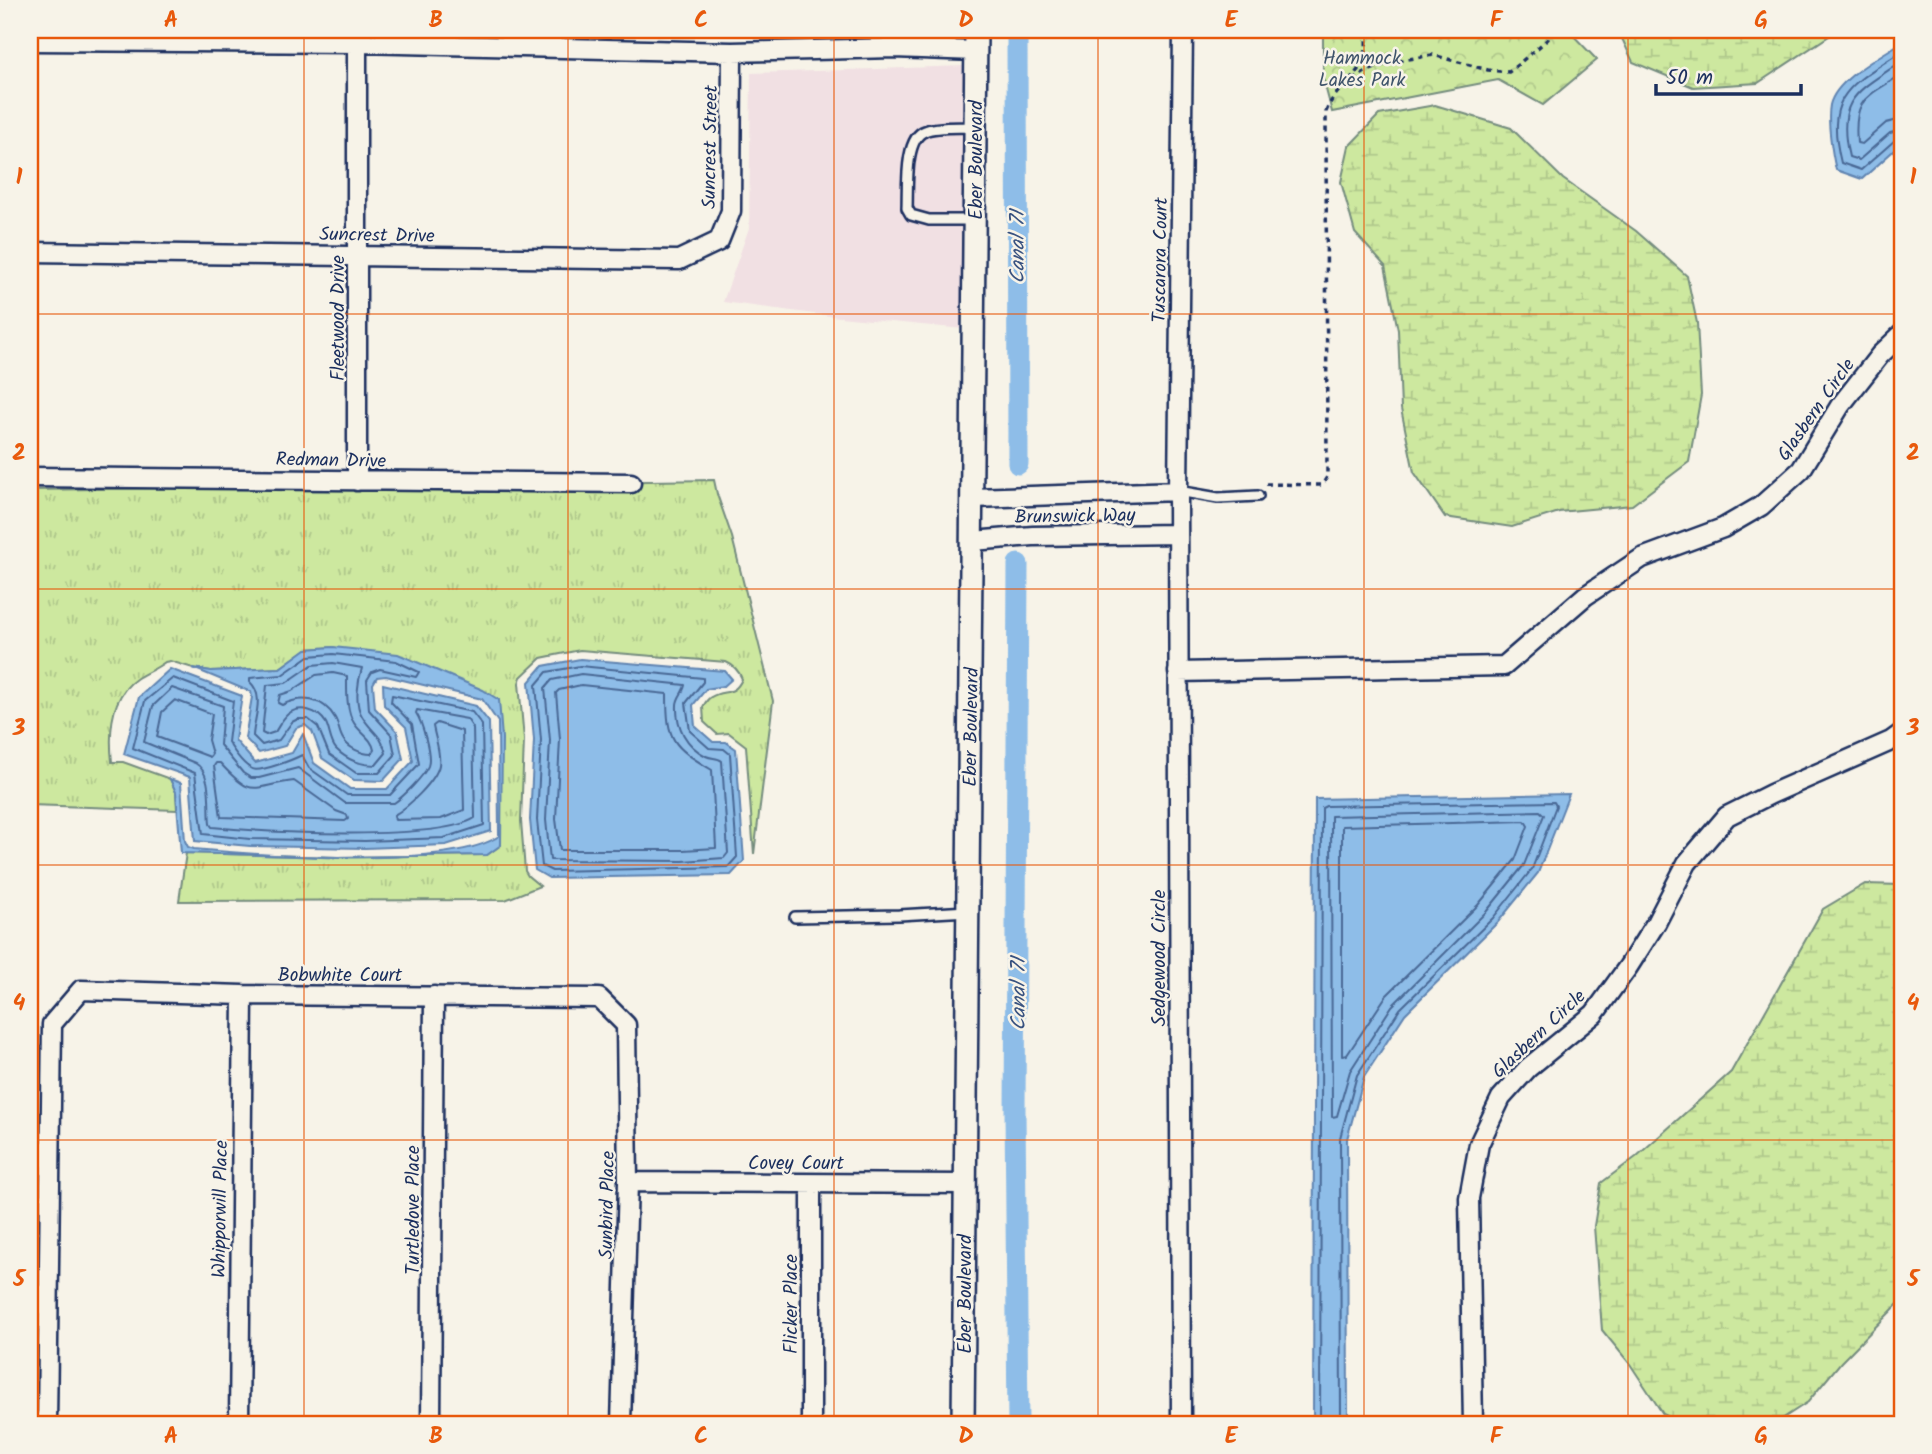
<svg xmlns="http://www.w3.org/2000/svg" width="1932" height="1454" font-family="Kalam,sans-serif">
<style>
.built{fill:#f1e0e3}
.grass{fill:url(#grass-tufts);stroke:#748c7e;stroke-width:2}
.wetland{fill:url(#wetland-marsh);stroke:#748c7e;stroke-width:2}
.park{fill:url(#park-crowns);stroke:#748c7e;stroke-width:2}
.water{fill:#8ebde8;stroke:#6084b1;stroke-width:2}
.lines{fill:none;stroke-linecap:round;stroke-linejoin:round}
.shore{stroke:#496895;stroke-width:2}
.canal{stroke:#8ebde8;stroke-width:21}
.service-casing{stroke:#1b2f5e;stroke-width:14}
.minor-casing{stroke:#1b2f5e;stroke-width:23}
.tertiary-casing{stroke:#1b2f5e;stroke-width:26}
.path{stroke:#1b2f5e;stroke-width:3.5;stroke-dasharray:5 5;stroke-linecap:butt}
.service{stroke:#f7f3e8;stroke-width:9}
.minor{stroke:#f7f3e8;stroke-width:18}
.tertiary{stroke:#f7f3e8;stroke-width:21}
.grid{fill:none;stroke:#e8590c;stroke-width:2;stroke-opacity:0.55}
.labels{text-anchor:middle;stroke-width:5;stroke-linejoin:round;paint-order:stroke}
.park-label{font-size:19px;fill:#3f546b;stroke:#f7f3e8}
.street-label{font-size:19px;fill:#1b2f5e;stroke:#f7f3e8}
.water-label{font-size:21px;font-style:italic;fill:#385280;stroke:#f7f3e8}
.neatline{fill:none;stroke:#e8590c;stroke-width:2.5}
.grid-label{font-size:23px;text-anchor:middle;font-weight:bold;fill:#e8590c}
</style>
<defs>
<pattern id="grass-tufts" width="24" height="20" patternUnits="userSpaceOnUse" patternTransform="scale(1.75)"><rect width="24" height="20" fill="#cde89f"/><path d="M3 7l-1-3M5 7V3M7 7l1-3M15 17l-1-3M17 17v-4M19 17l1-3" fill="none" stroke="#afc78b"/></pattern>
<pattern id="wetland-marsh" width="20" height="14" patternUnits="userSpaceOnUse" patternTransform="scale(1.75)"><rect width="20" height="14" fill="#cde89f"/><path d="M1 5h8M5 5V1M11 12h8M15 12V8" fill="none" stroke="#afc78b"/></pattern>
<pattern id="park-crowns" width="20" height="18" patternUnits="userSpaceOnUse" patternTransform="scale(1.75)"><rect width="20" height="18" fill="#cde89f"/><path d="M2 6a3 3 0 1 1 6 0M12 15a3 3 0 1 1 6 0" fill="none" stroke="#afc78b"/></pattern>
</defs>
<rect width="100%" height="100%" fill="#f7f3e8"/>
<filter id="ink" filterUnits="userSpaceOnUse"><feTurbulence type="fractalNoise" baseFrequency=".0143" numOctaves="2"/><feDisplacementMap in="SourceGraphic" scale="14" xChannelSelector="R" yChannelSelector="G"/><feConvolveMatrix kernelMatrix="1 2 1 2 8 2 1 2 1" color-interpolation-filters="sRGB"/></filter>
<g filter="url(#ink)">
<!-- built -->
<path class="built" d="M965,66L963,329L830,316L723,302L749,228L751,73Z"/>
<!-- grass -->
<path class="grass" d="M714,480L717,494L732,537L773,701L754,854L746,746L729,733L717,734L704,722L703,707C705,703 707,699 711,697C724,689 734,697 742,679C739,671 733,665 726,662L580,650L541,658L521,677L519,683L524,740L521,821L525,871L528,876L540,886L505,900L179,901L186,853L338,857L487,855L501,845L499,700L333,647L307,649L280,668L211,671L193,668L170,661L165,662C156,669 145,673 136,679C110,697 109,734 112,762H123L170,779L176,792L177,810L30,805V490Z"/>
<!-- wetland -->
<path class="wetland" d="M1618,30H1838L1758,83L1693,87L1633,62Z
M1435,105L1511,128L1563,179L1636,231L1687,276L1697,323L1701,395L1689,462L1632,505L1559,512L1512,527L1445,517L1414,472L1401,409L1398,330L1385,266L1355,233L1341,182L1349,146L1379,115Z
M1865,884L1902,885V1300L1841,1362L1808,1402L1774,1424H1684L1663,1414L1630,1364L1602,1330L1594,1226L1601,1183L1636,1157L1731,1072L1823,909Z"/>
<!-- park -->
<path class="park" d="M1323,30H1568L1597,60L1543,105L1498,80L1332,112L1323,78Z"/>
<!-- water -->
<path class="water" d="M1902,42V143L1862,179L1836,170C1832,154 1827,121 1830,105C1836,79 1881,56 1902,42Z
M333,647L398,654L483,690L499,700L502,738L501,845L487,855L338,857L181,853L176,792L170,779L181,783L185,841L188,847L194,849C258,855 449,870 499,836L498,722L482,699L386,676L377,677L373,684L375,708L397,731L403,759L383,781L354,780L322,758L312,731L305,725L296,728L285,746L259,753L245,738L252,697L251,692L193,668L211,671L280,668L306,649Z
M580,659L725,671L732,679L724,686L706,689L693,705L695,726L713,742H726L736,749L744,861L731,875L549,878L535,870L530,820L534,740L529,682L543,666Z
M170,669L242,696L235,740L255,763L292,753L303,734L314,763L350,789H387L413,761L406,727L384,705L383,684L476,706L489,722L491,831L446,845L365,848L250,846L195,841L190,777L124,754L139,697Z
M1569,794L1538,873L1498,922L1405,1014L1364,1077L1347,1139L1348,1424H1313L1315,799Z"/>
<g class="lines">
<!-- shore -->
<path class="shore" d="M1902,51C1851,85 1824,93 1841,163L1861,170L1895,140L1902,139
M1902,61C1859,91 1835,97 1849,157L1859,160L1890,133L1902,130
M1902,74C1867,98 1853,96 1857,143L1862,144L1886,123L1902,119
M333,654L396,661L419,672L416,677L380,669L372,672L367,680L369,710L391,734L395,755L379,773H356L329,754L318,727L308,719H298L292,722L279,740L262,745L253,736C254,717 265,696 250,682V678L282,675L309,656Z
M333,663L362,668C358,681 354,703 362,716C371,732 381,733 386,753L376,765C361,765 347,760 336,749C330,742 330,731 326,723C318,710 300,705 288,714C282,719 279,726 275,732L266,735L262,733L267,685L286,683L312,665Z
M580,666L703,678V682L686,703L690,731L709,748L724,749L730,754L737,857L728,867L552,871L542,866L537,820L541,740L536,685L547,672Z
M333,673L347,676C347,690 346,711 354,723C360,733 372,738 374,750L371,754C362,754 348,748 343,739C339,733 339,725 335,718C324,698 301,695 282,705L278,703L280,695L292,691L316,675Z
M581,674L685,685C684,692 677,697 677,705C676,727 686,746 706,756C712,759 717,757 722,761L728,853L724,858L683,861L550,860L546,820L550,740L545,688L552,680Z
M173,678L233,701L228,742C233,750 243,765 252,769C260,773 294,759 302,755L309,768L347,795H390L419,764L412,724L391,702L392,695L472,712L482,725L484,825L444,838L365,841L250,839L203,834L195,773L133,748L145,701Z
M581,685L667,694C667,741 672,746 712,770L716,848L683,850H560L556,819L560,739L556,693L559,690Z
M172,688L223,706L220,745L243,773L251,778H259L298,768L345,803H394C403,797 424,776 428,766C432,755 422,722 416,713L417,710L467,719L473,728L475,818C437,842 262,832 212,827L210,824C208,805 213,773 195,763L144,742L153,706Z
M175,700L212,714L208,740L212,754L210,757L157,737L162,712Z
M437,723L462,731L464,810L441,819L395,820L394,815C407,808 436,781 439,765C441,753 435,738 433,726Z
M216,763H220C254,800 251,786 294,781L336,811L347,815L348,819L345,821L221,817L214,766Z
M1540,811L1544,815L1524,865L1486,912L1392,1006L1350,1071L1337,1116L1332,1117L1331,816Z
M1525,821L1528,826L1515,860L1478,905L1386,996L1347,1055L1342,1056V826Z
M1320,1424L1322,808L1326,806L1554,802L1556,806L1532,869L1493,918L1400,1009L1357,1075L1340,1138L1341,1424"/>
<!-- canal -->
<path class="canal" d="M1017,30L1018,464
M1018,564L1015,1111L1018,1424"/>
<defs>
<path id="service" d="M973,220H929L911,215L907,208C908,189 904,138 925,131C936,126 961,128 974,127
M1178,491L1218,498L1258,496
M795,917L899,915L968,911"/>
<path id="minor" d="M30,41L357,43L732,52L894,48L976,51
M894,48V30
M30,252L679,260L719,241L731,211L732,52
M30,477L631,483
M357,481V30
M973,498L1178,491
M973,541L1033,536L1178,534
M1178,672L1504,666L1585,596L1642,558L1723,528L1761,506L1801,470L1840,406L1880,355L1902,334
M628,1182L964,1184
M47,1424L52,1024L81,990L243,995L599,998L626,1025L628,1182L621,1424
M239,1424L243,995
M431,1424L434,996
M811,1424V1184
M1181,1424L1178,491L1183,30
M1473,1424L1469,1198L1479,1144L1501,1098L1528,1068L1594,1014L1628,967L1656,923L1687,863L1727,816L1771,794L1891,741L1902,733"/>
<path id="tertiary" d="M963,1424L976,30"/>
</defs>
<!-- service casing -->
<use href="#service" class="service-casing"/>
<!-- minor casing -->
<use href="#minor" class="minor-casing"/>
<!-- tertiary casing -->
<use href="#tertiary" class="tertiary-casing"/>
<!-- path -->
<path class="path" d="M1353,80L1365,72L1391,62L1433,55L1488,70L1509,72L1548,39L1550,30
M1266,484L1322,485L1327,477L1326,112C1339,77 1373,77 1365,30"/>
<!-- service -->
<use href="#service" class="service"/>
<!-- minor -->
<use href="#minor" class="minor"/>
<!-- tertiary -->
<use href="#tertiary" class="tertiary"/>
</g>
</g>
<!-- grid -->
<path class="grid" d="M304,30V1424M568,30V1424M834,30V1424M1098,30V1424M1364,30V1424M1628,30V1424M30,314H1902M30,589H1902M30,865H1902M30,1140H1902"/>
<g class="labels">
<!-- park labels -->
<g class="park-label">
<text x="1362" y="64">Hammock<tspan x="1362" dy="22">Lakes Park</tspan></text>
</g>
<!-- street labels -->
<g class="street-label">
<text transform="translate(709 147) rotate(-89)" y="7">Suncrest Street</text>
<text transform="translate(975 160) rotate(-90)" y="7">Eber Boulevard</text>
<text transform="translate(377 234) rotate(1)" y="7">Suncrest Drive</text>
<text transform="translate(1159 260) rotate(-89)" y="7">Tuscarora Court</text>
<text transform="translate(337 318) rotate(-90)" y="7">Fleetwood Drive</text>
<text transform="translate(1815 409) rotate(-55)" y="7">Glasbern Circle</text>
<text transform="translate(331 459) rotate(1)" y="7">Redman Drive</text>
<text transform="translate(1075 515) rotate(-1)" y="7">Brunswick Way</text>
<text transform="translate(970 727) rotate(-89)" y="7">Eber Boulevard</text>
<text transform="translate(1158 958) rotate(-90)" y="7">Sedgewood Circle</text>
<text x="340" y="981">Bobwhite Court</text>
<text transform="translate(1538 1033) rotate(-43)" y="7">Glasbern Circle</text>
<text x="796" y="1169">Covey Court</text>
<text transform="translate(606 1205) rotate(-89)" y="7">Sunbird Place</text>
<text transform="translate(219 1209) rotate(-89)" y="7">Whipporwill Place</text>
<text transform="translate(412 1210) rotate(-90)" y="7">Turtledove Place</text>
<text transform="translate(964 1294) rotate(-90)" y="7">Eber Boulevard</text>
<text transform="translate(790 1304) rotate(-90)" y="7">Flicker Place</text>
</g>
<!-- water labels -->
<g class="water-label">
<text transform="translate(1017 247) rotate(-90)" y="7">Canal 71</text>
<text transform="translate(1018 994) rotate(-90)" y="7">Canal 71</text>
</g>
</g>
<!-- margin -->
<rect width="1932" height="1454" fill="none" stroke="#f7f3e8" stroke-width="77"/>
<!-- scale -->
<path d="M1656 84v10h145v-10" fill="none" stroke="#1b2f5e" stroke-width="3.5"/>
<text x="1666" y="84" font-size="21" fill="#1b2f5e" stroke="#f7f3e8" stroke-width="5" paint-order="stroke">50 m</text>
<rect x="38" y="38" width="1856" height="1378" class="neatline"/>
<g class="grid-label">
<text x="171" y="27">A</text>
<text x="436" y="27">B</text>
<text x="701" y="27">C</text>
<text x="966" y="27">D</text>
<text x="1231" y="27">E</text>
<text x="1496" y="27">F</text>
<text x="1761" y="27">G</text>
<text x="19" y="184">1</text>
<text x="1913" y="184">1</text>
<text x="19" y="460">2</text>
<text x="1913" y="460">2</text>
<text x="19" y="735">3</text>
<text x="1913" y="735">3</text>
<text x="19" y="1010">4</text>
<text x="1913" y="1010">4</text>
<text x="19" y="1286">5</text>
<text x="1913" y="1286">5</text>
<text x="171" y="1443">A</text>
<text x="436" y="1443">B</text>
<text x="701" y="1443">C</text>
<text x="966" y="1443">D</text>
<text x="1231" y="1443">E</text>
<text x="1496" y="1443">F</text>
<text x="1761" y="1443">G</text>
</g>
</svg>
